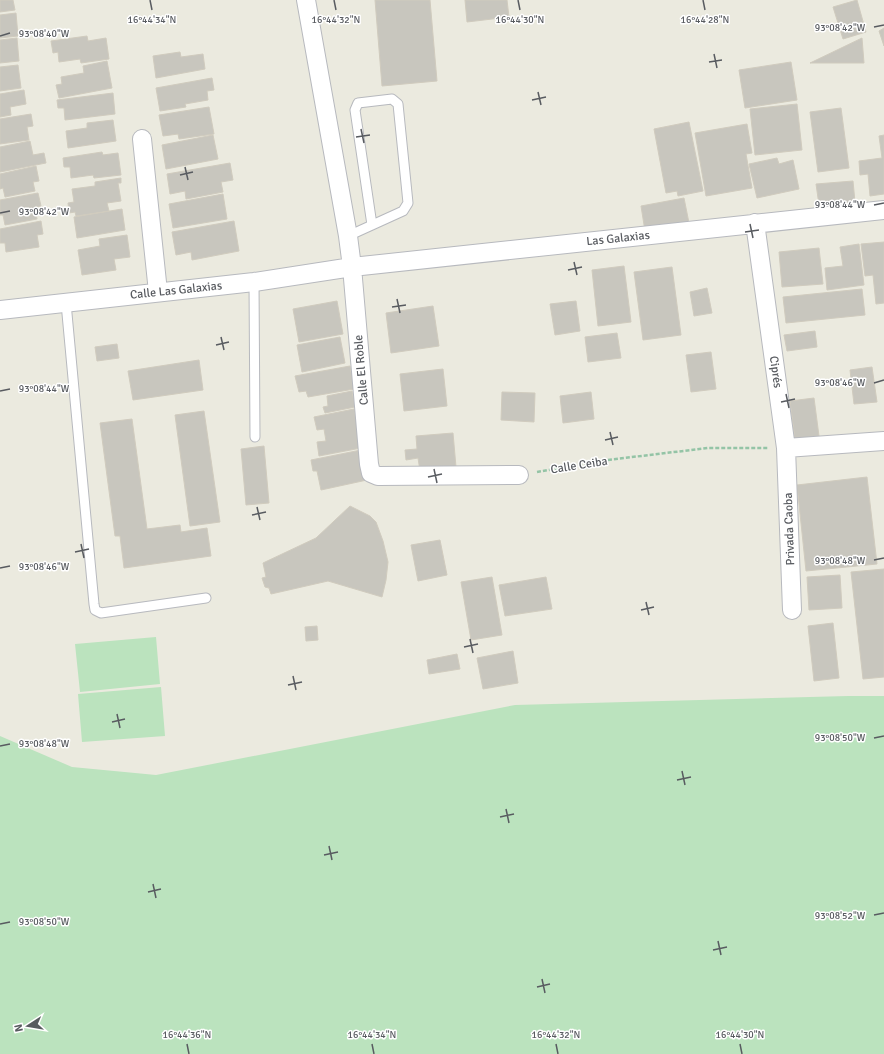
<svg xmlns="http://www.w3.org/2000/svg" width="884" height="1054" font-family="Signika,sans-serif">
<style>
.green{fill:#bbe3be}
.building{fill:#c8c6be;stroke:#d0cbbe}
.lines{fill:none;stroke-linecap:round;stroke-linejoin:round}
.service-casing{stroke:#b7b9be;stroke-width:11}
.minor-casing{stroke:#b7b9be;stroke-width:20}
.path{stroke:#94c4a6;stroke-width:2.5;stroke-dasharray:4 2;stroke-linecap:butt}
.service{stroke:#fff;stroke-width:9}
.minor{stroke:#fff;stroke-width:18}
.ticks{fill:none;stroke:#585b60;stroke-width:1.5}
.labels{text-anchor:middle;stroke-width:3;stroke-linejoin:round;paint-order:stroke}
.street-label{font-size:12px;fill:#585b60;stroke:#fff}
.ticks-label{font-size:10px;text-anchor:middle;fill:#585b60;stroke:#fff;stroke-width:3;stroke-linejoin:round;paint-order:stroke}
</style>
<rect width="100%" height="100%" fill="#ebeadf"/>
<!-- green -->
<path class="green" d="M156,637L160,684L80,692L75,644Z
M161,687L165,736L82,742L78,694Z
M848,696H884V1054H0V736L72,767L156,775L515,705Z"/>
<!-- building -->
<path class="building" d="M0,0H13L15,10L0,12Z
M375,0H430L437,81L382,86Z
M465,0H507L509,17L467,22Z
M857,0L866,32L843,39L833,7Z
M16,13L18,36L0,38V15Z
M884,28V46L879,31Z
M87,36L88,41L106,38L109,59L81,63L80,59L59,62L58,52L53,53L51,41Z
M17,38L19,61L0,63V40Z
M862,38L864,63H810Z
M180,52L181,57L203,54L205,69L156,78L153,56Z
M107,61L112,88L59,98L56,85L62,84L61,77L84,73L83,66Z
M791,62L797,100L745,108L739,70Z
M18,65L21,88L0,91V67Z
M212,78L214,90L207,91L208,100L185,104L186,107L160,111L156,88Z
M24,90L26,104L10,107L11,115L0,117V94Z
M113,93L115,114L65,120L64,108H58L57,100Z
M797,104L802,150L755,155L750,109Z
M209,107L214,134L179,139L178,134L163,136L159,115Z
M841,108L849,168L818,172L810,112Z
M31,114L33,126L27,127L29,140L0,144V119Z
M113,120L116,141L68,148L66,131L87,128V123Z
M689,122L703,191L678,196L677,191L666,193L654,129Z
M747,124L752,153L746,154L752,188L706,196L695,133Z
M213,135L218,159L166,169L162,145Z
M884,135V194L870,196L868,174L860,175L859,161L882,158L879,136Z
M30,141L33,155L44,153L46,163L0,172V147Z
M102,152L103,155L118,153L121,175L94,178L93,175L71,178L70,167H64L63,158Z
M777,158L779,164L793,160L799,189L757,198L749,164Z
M230,163L233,180L221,182L223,192L186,199L185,191L170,194L167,174Z
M36,166L39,181L33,182L35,191L5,197L3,188L0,189V174Z
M121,178V183H118L121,201L107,203L109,211L76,216L75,212L69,213L68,203L74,202L72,189L95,186V182Z
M853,181L855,202L819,205L816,184Z
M38,193L41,206L35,207L37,219L5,225L3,215H0V200Z
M223,194L227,219L173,228L169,204Z
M684,198L689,223L645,231L641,206Z
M122,209L125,230L77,238L74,217Z
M41,221L43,234L37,235L39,247L6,252L5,243H0V229Z
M234,221L239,251L192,260L191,252L176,255L172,232Z
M127,235L130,257L114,259L116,270L82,275L78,250L100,246L99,239Z
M884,242V303L876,304L873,275L865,276L861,244Z
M859,244L864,285L827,290L825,268L843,266L840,247Z
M819,248L823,284L782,287L779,252Z
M624,266L631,322L598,326L592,270Z
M672,267L681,335L643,340L634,272Z
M707,288L712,313L694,316L690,292Z
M862,289L865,315L786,323L783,297Z
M337,301L343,334L299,342L293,309Z
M576,301L580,331L555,335L550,304Z
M433,306L439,346L391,353L386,313Z
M815,331L817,347L787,351L784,335Z
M617,333L621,358L588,362L585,337Z
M340,337L345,363L302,372L297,345Z
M117,344L119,358L97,361L95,347Z
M711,352L716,389L691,392L686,355Z
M199,360L203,390L133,400L128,371Z
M350,366L354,389L308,397L306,391L299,392L295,376Z
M872,367L877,402L854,404L850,370Z
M443,369L447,406L404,411L400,374Z
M352,391L355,407L325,413L323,407L328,406L327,396Z
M502,392L535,393L534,422L501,420Z
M591,392L594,419L563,423L560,396Z
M814,398L819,436L795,439L790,401Z
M354,409L361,448L319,456L317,442L326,441L324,429L317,430L314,417Z
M204,411L220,522L190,526L175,415Z
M132,419L147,529L180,525L181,532L207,528L211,556L124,568L120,536H115L100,423Z
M453,433L456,467L420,471L418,458L406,460L405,450L417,449L416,436Z
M264,446L269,503L246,505L241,449Z
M361,450L367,480L321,490L317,471H313L311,460Z
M867,477L877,564L806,571L797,485Z
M350,506L370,516L376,522L383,541L388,562L386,580L382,597L328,581L271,594L269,588L265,587L262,578L266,577L263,563L316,538Z
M440,540L447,575L418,581L411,545Z
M884,569V677L863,679L851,572Z
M840,575L842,608L809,610L807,577Z
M492,577L502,635L471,640L461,582Z
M546,577L552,609L505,616L499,585Z
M833,623L839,678L814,681L808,626Z
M317,626L318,640L306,641L305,627Z
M513,651L518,683L483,689L477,658Z
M457,654L460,669L429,674L427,660Z"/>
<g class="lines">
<defs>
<path id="service" d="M348,236L403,211L408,203L398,104L392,99L358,103L355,110L372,225
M254,282L255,437
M66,303L94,604L95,610L101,613L206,598"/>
<path id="minor" d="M306,0L348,236L352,267L369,464L371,473L378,476L519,475
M142,139L158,292
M755,223L786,448L792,610
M0,310L254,282L352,267L884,210
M786,448L884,441"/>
</defs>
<!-- service casing -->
<use href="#service" class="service-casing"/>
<!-- minor casing -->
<use href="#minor" class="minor-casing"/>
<!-- path -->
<path class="path" d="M537,472L599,461L708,448H768"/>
<!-- service -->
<use href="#service" class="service"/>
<!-- minor -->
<use href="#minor" class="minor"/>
</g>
<!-- ticks -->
<path class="ticks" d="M150,0L152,10M334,0L336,10M518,0L520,10M703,0L705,10M874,27L884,25M0,36L10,33M714,54L717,68M709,62L722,60M538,92L541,105M532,100L546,97M361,129L364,143M356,137L370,135M185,167L188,180M180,175L193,172M874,205L884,203M0,213L10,211M750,224L753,238M745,232L759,230M574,262L577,275M568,270L582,267M397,299L400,313M392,307L406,305M221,337L224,350M216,345L229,342M874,383L884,380M0,391L10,389M786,394L789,408M781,402L795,399M610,432L613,445M605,440L618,437M434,469L437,483M428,477L442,474M257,507L260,520M252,515L266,512M81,544L84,558M75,552L89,549M874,560L884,558M0,568L10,566M646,602L649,615M641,610L654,607M470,639L473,653M464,647L478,644M293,676L296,690M288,685L302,682M117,714L120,728M112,722L125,719M874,738L884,736M0,746L10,744M682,771L685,785M677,780L691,777M506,809L509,823M500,817L514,814M329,846L332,860M324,855L338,852M153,884L156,898M148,892L161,889M874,915L884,913M0,924L10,922M718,941L721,955M713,950L727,947M542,979L545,993M537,987L550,984M187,1044L189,1054M372,1044L374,1054M556,1044L558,1054M740,1044L742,1054"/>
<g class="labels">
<!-- street labels -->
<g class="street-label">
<text transform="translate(618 238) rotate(-6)" y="4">Las Galaxias</text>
<text transform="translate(176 290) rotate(-6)" y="4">Calle Las Galaxias</text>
<text transform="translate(361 370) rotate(-95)" y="4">Calle El Roble</text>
<text transform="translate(776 372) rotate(82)" y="4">Ciprés</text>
<text transform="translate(579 465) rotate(-9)" y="4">Calle Ceiba</text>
<text transform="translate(789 529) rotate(-92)" y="4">Privada Caoba</text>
</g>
</g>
<g class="ticks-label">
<text x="152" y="23">16°44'34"N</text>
<text x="336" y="23">16°44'32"N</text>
<text x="520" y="23">16°44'30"N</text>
<text x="705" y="23">16°44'28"N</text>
<text x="840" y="31">93°08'42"W</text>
<text x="44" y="37">93°08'40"W</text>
<text x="840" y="208">93°08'44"W</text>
<text x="44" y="215">93°08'42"W</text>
<text x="840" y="386">93°08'46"W</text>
<text x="44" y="392">93°08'44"W</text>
<text x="840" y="564">93°08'48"W</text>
<text x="44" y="570">93°08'46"W</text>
<text x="840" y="741">93°08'50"W</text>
<text x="44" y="747">93°08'48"W</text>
<text x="840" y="919">93°08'52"W</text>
<text x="44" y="925">93°08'50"W</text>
<text x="187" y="1038">16°44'36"N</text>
<text x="372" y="1038">16°44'34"N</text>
<text x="556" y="1038">16°44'32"N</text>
<text x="740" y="1038">16°44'30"N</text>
</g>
<!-- north arrow -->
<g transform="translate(28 1026) rotate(258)" stroke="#ffffff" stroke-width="3" paint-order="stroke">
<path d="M0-3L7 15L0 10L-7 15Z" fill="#585b60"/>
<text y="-6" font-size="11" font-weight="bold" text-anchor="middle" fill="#585b60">N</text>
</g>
</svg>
